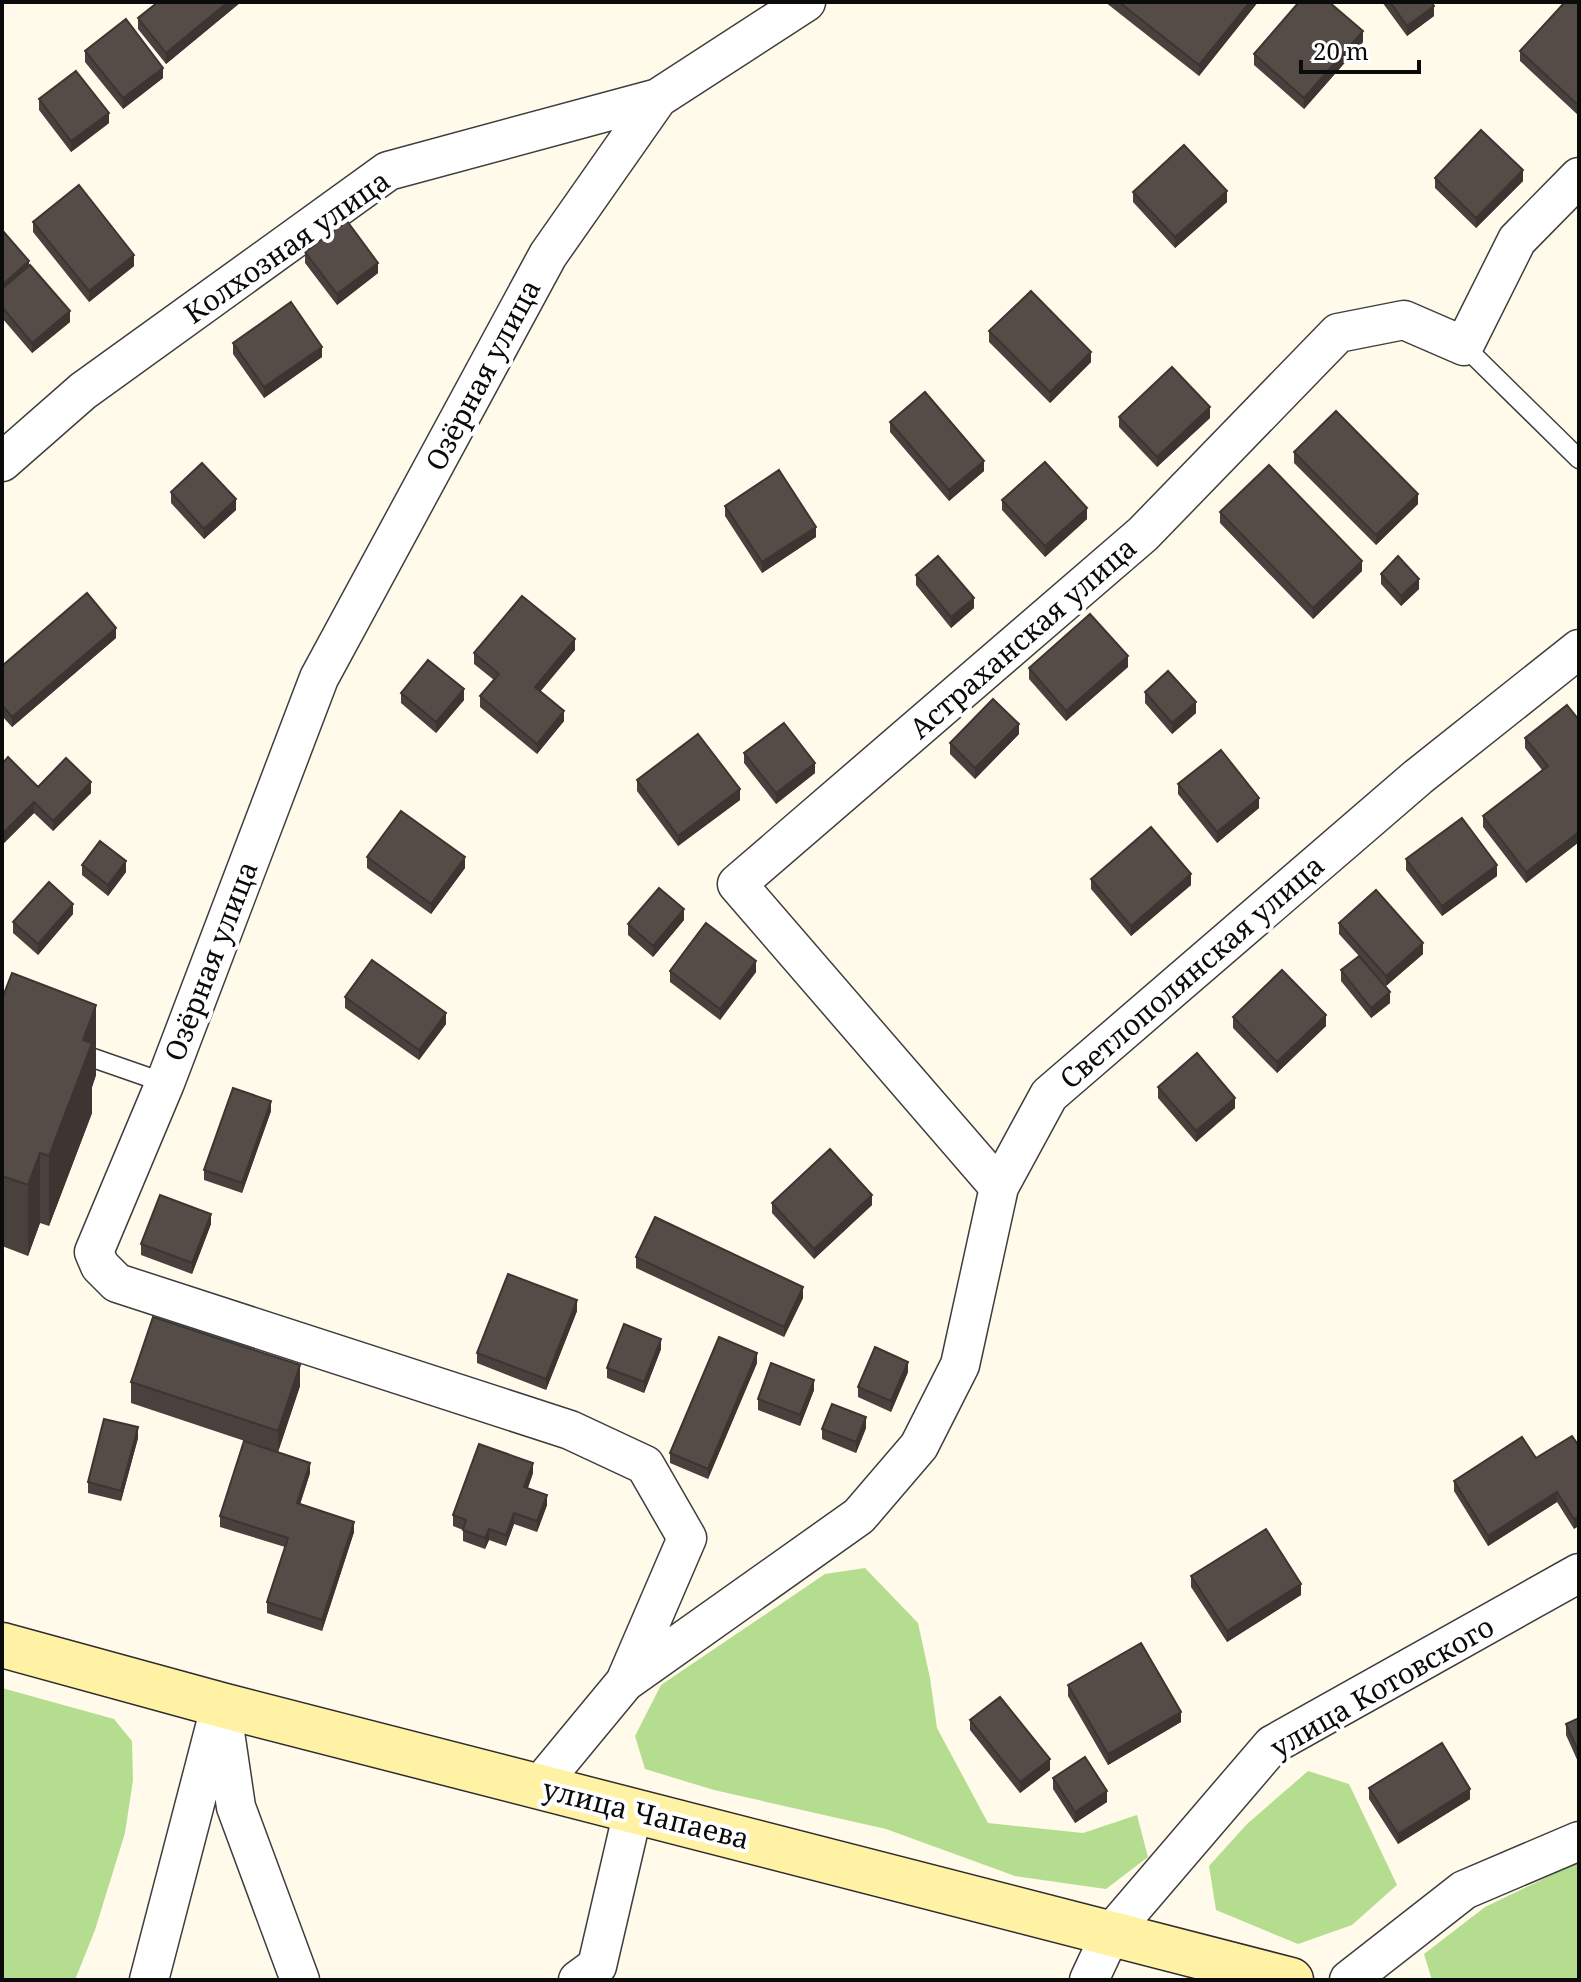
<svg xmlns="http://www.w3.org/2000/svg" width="1581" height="1982" font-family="'Noto Serif',serif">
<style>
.forest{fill:#b5dd90}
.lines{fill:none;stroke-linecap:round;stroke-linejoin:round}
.service-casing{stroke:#3e3e3e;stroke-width:21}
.minor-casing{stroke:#3e3e3e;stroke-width:41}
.secondary-casing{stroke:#2d2d2d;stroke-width:47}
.service{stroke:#fff;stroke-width:18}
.minor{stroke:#fff;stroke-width:38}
.secondary{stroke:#fff2a5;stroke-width:44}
.wall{fill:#49413d}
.shaded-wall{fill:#3c3532}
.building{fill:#554c47;stroke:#3c3532;stroke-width:2}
.labels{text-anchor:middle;stroke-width:8;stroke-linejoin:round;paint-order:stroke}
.street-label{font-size:28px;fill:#0b0b0b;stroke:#fff}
</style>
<rect width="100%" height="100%" fill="#fffaea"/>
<!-- forest -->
<path class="forest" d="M865,1568L918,1623L930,1678L937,1728L988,1823L1083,1833L1137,1815L1148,1857L1106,1889L1015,1876L886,1829L714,1790L645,1769L635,1736L661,1685L825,1574Z
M2,1688L114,1719L132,1741L133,1780L125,1833L95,1930L75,1980H2Z
M1308,1771L1349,1784L1397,1885L1352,1925L1298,1944L1216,1910L1209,1866L1247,1824Z
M1576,1863L1579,1864V1980H1432L1424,1954L1485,1907Z"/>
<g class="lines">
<defs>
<path id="service" d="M1464,346L1579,459
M73,1051L165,1083"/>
<path id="minor" d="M2,462L83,391L388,171L658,98
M999,1187L737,884L1143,534L1338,333L1404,320L1464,346L1517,240L1579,177
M625,1682L687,1538L645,1465L570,1430L117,1283L100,1266L94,1252L165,1083L319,678L548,255L658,98L806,2
M221,1705L236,1807L300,1980
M539,1786L625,1682L859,1516L919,1446L960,1365L999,1187L1049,1095L1418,777L1579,649
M149,1980L217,1719
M578,1980L597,1966L633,1811
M1089,1980L1111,1933L1272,1745L1579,1573
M1349,1980L1464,1890L1579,1841"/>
<path id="secondary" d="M2,1645L221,1705L1291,1980"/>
</defs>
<!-- service casing -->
<use href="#service" class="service-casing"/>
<!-- minor casing -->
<use href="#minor" class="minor-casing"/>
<!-- secondary casing -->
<use href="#secondary" class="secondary-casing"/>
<!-- service -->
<use href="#service" class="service"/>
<!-- minor -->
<use href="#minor" class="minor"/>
<!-- secondary -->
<use href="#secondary" class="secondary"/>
</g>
<!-- wall -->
<path class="wall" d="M241,2L166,64L138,29V18Z
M1105,2H1258L1199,76Z
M1382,2H1431L1434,16L1407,36Z
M1579,2V116L1520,61V51Z
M1363,42L1304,109L1254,65V54Z
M85,51L163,78L123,109L85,62Z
M39,99L109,123L71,152L39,110Z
M1435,178L1523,181L1476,228L1435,188Z
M1133,192L1227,202L1175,248L1133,202Z
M33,222L134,266L89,302L33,232Z
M2,230L70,322L32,353L2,318Z
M305,252L378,273L337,305L305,263Z
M989,331L1091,362L1050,403L989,342Z
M233,343L322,357L264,398L233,354Z
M1119,417L1210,418L1157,467L1119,427Z
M890,422L984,471L949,501L890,432Z
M1294,452L1418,504L1376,545L1294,463Z
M171,492L236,510L204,539L171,503Z
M1002,500L1087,519L1045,557L1002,510Z
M725,506L816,537L762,573L725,516Z
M1220,512L1362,571L1313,619L1220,523Z
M1381,574L1419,589L1401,606L1381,584Z
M916,575L974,608L951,628L916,585Z
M116,638L12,727L2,716V666Z
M575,650L540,691L564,721L537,754L480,707V696L494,680L474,664V653Z
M1128,667L1066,721L1029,679V668Z
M1145,692L1196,713L1172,734L1145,703Z
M401,693L464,700L436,733L401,703Z
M1579,720V842L1526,883L1483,827V816L1542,770L1525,748V738Z
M1019,734L975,779L950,754V743Z
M744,753L815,773L776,804L744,763Z
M2,764L38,787L91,793L53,831L34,813L2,845Z
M637,780L740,800L678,846L637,791Z
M1178,784L1259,808L1217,843L1178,794Z
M367,857L465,868L431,914L367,868Z
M1406,859L1497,876L1442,916L1406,870Z
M82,865L126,872L108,896L82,875Z
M1091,879L1191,885L1131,936L1091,889Z
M73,914L38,955L13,933V922Z
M684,920L653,957L628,935V924Z
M1339,923L1423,954L1386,986L1365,963L1390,1003L1371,1018L1341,981V970L1359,956L1339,934Z
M670,971L756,972L720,1020L670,982Z
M345,997L446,1024L419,1060L345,1008Z
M2,999L96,1075L92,1087V1113L49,1226L40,1223L28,1256L2,1246Z
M1233,1017L1326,1026L1277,1073L1233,1028Z
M1158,1087L1235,1108L1196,1142L1158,1098Z
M271,1111L242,1193L204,1180V1170Z
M772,1203L872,1205L814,1259L772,1213Z
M211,1224L192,1274L141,1255V1244Z
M636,1257L803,1298L784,1337L636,1268Z
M577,1311L546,1390L477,1363V1353Z
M661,1349L644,1393L607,1378V1368Z
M757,1363L708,1479L670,1463V1453Z
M908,1372L891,1412L858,1397V1387Z
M131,1382L300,1386L278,1452L131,1403Z
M814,1390L800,1426L758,1410V1399Z
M866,1428L856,1453L822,1439V1429Z
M138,1438L121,1501L88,1493V1482Z
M1579,1446L1574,1529L1557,1502L1488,1546L1454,1491V1481Z
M310,1473L300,1504L354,1532L322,1631L267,1613V1602L285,1547L220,1527V1516Z
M533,1473L528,1488L547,1505L537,1532L514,1524L506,1546L489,1540L485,1549L463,1541V1530L453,1526V1515Z
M1191,1576L1301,1595L1227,1642L1191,1587Z
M1068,1685L1181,1722L1108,1765L1068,1696Z
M1579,1718V1764L1566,1735V1724Z
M970,1720L1050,1770L1020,1793L970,1730Z
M1053,1778L1107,1802L1075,1823L1053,1789Z
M1369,1788L1470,1799L1398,1844L1369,1799Z"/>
<!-- shaded-wall -->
<path class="shaded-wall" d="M228,2H241L166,64V53Z
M1250,2H1258L1199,76V65Z
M1434,6V16L1407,36V26Z
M1363,31V42L1304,109V98Z
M163,68V78L123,109V98Z
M109,113V123L71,152V141Z
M1523,170V181L1476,228V218Z
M1227,191V202L1175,248V237Z
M134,255V266L89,302V291Z
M29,261V272L2,295V285Z
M378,263V273L337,305V294Z
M70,311V322L32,353V343Z
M322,347V357L264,398V387Z
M1091,352V362L1050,403V392Z
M1210,407V418L1157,467V457Z
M984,461V471L949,501V490Z
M1418,494V504L1376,545V535Z
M236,499V510L204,539V529Z
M1087,508V519L1045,557V546Z
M816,527V537L762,573V562Z
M1362,561V571L1313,619V608Z
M1419,579V589L1401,606V596Z
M974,598V608L951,628V617Z
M116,628V638L12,727V717Z
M575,639V650L535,698V687Z
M1128,656V667L1066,721V711Z
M464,689V700L436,733V722Z
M1196,702V713L1172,734V723Z
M564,711V721L537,754V744Z
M1019,724V734L975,779V768Z
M815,763V773L776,804V793Z
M91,782V793L53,831V821Z
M740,789V800L678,846V836Z
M1259,798V808L1217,843V832Z
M34,802V813L2,845V834Z
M1579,832V842L1526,883V872Z
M465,857V868L431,914V904Z
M126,861V872L108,896V885Z
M1497,865V876L1442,916V906Z
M1191,874V885L1131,936V926Z
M73,904V914L38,955V944Z
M684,909V920L653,957V946Z
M1423,943V954L1386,986V976Z
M756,961V972L720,1020V1009Z
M1390,992V1003L1371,1018V1008Z
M96,1005V1075L92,1087V1113L49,1226V1156L83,1040Z
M446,1013V1024L419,1060V1050Z
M1326,1015V1026L1277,1073V1062Z
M1235,1098V1108L1196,1142V1131Z
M271,1101V1111L242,1193V1183Z
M40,1153V1223L28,1256V1185Z
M872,1195V1205L814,1259V1249Z
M211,1214V1224L192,1274V1263Z
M803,1287V1298L784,1337V1327Z
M577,1300V1311L546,1390V1379Z
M661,1339V1349L644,1393V1382Z
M757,1353V1363L708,1479V1469Z
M908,1362V1372L891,1412V1401Z
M300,1365V1386L278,1452V1431Z
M814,1380V1390L800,1426V1415Z
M866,1417V1428L856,1453V1442Z
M138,1427V1438L121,1501V1491Z
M310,1463V1473L297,1514V1503Z
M533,1463V1473L524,1498V1487Z
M1557,1492V1502L1488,1546V1536Z
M547,1495V1505L537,1532V1521Z
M514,1513V1524L506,1546V1535Z
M1579,1516V1526L1574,1529V1519Z
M354,1522V1532L322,1631V1620Z
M489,1529V1540L485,1549V1538Z
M1301,1584V1595L1227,1642V1631Z
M1181,1712V1722L1108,1765V1754Z
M1050,1759V1770L1020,1793V1782Z
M1470,1789V1799L1398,1844V1834Z
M1107,1791V1802L1075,1823V1812Z"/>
<!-- building -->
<path class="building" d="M158,2H228L166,53L138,18Z
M1119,2H1250L1199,65Z
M1299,2H1329L1363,31L1304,98L1254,54Z
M1390,2H1431L1434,6L1407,26Z
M1565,2H1579V106L1520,51Z
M126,19L163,68L123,98L85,51Z
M76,71L109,113L71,141L39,99Z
M1481,130L1523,170L1476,218L1435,178Z
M1184,145L1227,191L1175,237L1133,192Z
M79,185L134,255L89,291L33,222Z
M347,221L378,263L337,294L305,252Z
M2,230L29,261L2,285Z
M30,265L70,311L32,343L2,307V289Z
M1031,291L1091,352L1050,392L989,331Z
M291,302L322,347L264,387L233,343Z
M1172,367L1210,407L1157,457L1119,417Z
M925,392L984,461L949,490L890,422Z
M1336,411L1418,494L1376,535L1294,452Z
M1045,462L1087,508L1045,546L1002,500Z
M202,463L236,499L204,529L171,492Z
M1269,465L1362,561L1313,608L1220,512Z
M779,470L816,527L762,562L725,506Z
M938,556L974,598L951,617L916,575Z
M1398,556L1419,579L1401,596L1381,574Z
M87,593L116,628L12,717L2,705V666Z
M522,596L575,639L535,687L564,711L537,744L480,696L499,674L474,653Z
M1090,614L1128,656L1066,711L1029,668Z
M428,660L464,689L436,722L401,693Z
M1168,671L1196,702L1172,723L1145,692Z
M993,699L1019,724L975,768L950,743Z
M1567,705L1579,720V832L1526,872L1483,816L1548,766L1525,738Z
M784,723L815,763L776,793L744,753Z
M698,734L740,789L678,836L637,780Z
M1221,750L1259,798L1217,832L1178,784Z
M8,757L38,787L66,758L91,782L53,821L34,802L2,834V764Z
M401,811L465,857L431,904L367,857Z
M1462,818L1497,865L1442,906L1406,859Z
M1151,827L1191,874L1131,926L1091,879Z
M100,841L126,861L108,885L82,865Z
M49,882L73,904L38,944L13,922Z
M659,888L684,909L653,946L628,924Z
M1376,890L1423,943L1386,976L1339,923Z
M706,923L756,961L720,1009L670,971Z
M1359,956L1390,992L1371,1008L1341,970Z
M372,960L446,1013L419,1050L345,997Z
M1282,970L1326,1015L1277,1062L1233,1017Z
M12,973L96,1005L83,1040L92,1043L49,1156L40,1153L28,1185L2,1176V999Z
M1197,1053L1235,1098L1196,1131L1158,1087Z
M233,1088L271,1101L242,1183L204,1170Z
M830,1149L872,1195L814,1249L772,1203Z
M160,1195L211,1214L192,1263L141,1244Z
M655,1217L803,1287L784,1327L636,1257Z
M508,1274L577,1300L546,1379L477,1353Z
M153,1317L300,1365L278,1431L131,1382Z
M624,1324L661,1339L644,1382L607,1368Z
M719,1337L757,1353L708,1469L670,1453Z
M875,1347L908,1362L891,1401L858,1387Z
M771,1363L814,1380L800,1415L758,1399Z
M832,1404L866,1417L856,1442L822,1429Z
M104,1419L138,1427L121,1491L88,1482Z
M1572,1436L1579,1446V1516L1574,1519L1557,1492L1488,1536L1454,1481L1522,1437L1536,1458Z
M244,1441L310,1463L297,1503L354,1522L322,1620L267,1602L288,1538L220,1516Z
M479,1444L533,1463L524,1487L547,1495L537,1521L514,1513L506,1535L489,1529L485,1538L463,1530L466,1520L453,1515Z
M1266,1529L1301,1584L1227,1631L1191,1576Z
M1141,1643L1181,1712L1108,1754L1068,1685Z
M1000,1697L1050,1759L1020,1782L970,1720Z
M1579,1718V1753L1566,1724Z
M1442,1743L1470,1789L1398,1834L1369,1788Z
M1085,1757L1107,1791L1075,1812L1053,1778Z"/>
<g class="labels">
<!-- street labels -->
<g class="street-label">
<text transform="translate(287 247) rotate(-35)" y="10">Колхозная улица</text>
<text transform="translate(483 375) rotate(-62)" y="10">Озёрная улица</text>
<text transform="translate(1023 638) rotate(-41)" y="10">Астраханская улица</text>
<text transform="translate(211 961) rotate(-69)" y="10">Озёрная улица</text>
<text transform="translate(1192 972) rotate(-41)" y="10">Светлополянская улица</text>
<text transform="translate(1382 1687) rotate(-30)" y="10">улица Котовского</text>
<text transform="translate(646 1814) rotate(14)" y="10">улица Чапаева</text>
</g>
</g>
<!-- border -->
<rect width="1581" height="1982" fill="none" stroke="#0b0b0b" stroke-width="8"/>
<!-- scale -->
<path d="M1301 60v12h118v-12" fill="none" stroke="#0b0b0b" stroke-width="4"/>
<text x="1313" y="60" font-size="24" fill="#0b0b0b" stroke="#ffffff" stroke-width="6" paint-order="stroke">20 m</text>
</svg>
